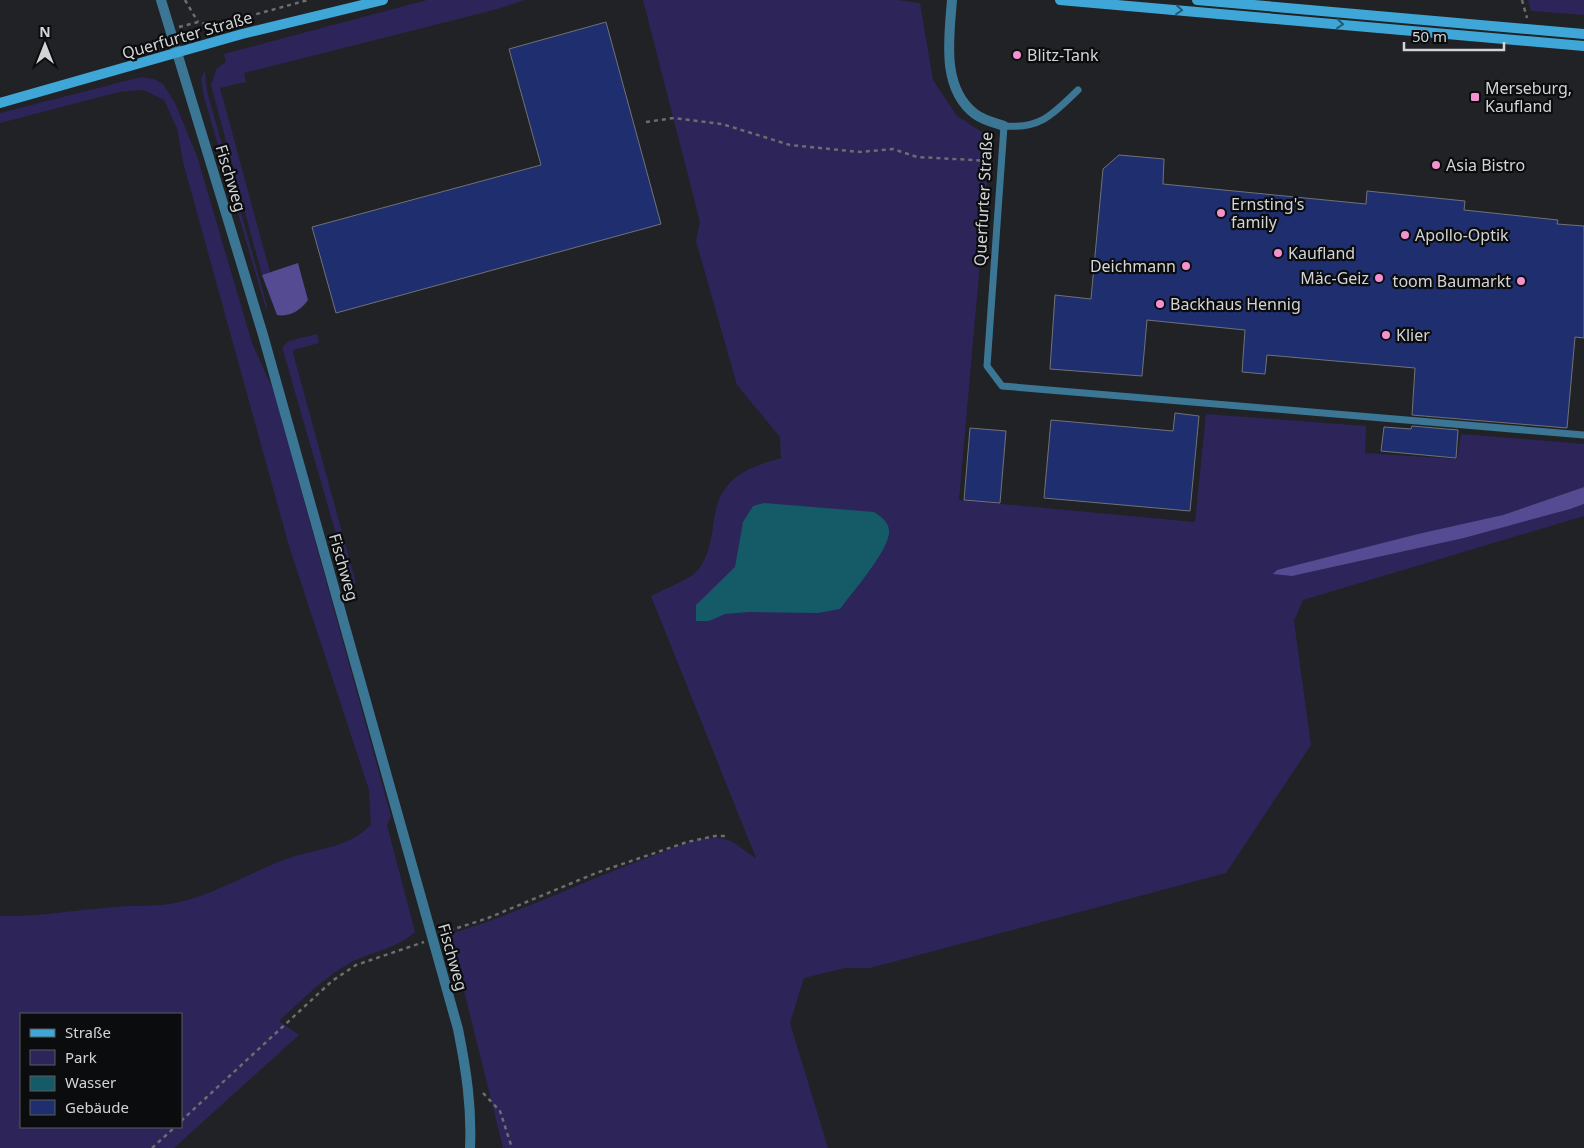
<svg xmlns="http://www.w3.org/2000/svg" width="1584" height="1148" font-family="'Noto Sans',sans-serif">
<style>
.green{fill:#2d245a;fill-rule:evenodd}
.forest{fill:#544b92}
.water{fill:#155a67}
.building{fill:#1f2e6f;stroke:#707275}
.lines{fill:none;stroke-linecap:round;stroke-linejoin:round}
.path{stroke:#6b6d6f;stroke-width:2.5;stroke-dasharray:4 4;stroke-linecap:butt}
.service{stroke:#3b7795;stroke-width:7}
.minor{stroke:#3b7795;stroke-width:10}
.tertiary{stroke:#3b7795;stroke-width:10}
.secondary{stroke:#3ea7d7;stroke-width:10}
.oneway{stroke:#245a72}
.poi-dot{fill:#f590d1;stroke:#0b0c0d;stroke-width:2}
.labels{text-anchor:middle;stroke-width:4.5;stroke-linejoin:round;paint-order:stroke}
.street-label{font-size:16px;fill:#d3d4d6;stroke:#0b0c0d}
.poi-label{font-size:16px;fill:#d3d4d6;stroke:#0b0c0d;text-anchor:start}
</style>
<rect width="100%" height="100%" fill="#202225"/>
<!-- green -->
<path class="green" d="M427,0H525L494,10L244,73L246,82L220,88L270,272L262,275L211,85L217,68L226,62L224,54Z
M643,0H898L920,3L933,80L957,116L991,138L959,500L1195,522L1206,414L1366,426L1365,453L1457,459L1461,434L1584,444V487L1503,515L1292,576L1464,538L1584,504V516L1303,600L1294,621L1311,745L1226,873L870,968H845L804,978L790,1023L828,1148H503L450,934C518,914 583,881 650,857C670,850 695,837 716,838C733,838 742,850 756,858L651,596C662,590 691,579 698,570C707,559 711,542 713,527C718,481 738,470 781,458L780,437L737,385L696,241L700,222Z
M1528,0H1584V15L1531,11Z
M205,71L207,91L267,306L266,309L204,97L201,78Z
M141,77L154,79L163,84L175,103L197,156L252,343L274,392L391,816L387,825L415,932C397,949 372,951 350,963C323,978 302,1000 279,1021L299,1035L174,1148H0V916C39,917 76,910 114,907C134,905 155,907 175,903C216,895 253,870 292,857C319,849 353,846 371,824L369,790L289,546L183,162L177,128L164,100L143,90L119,92L0,123V113ZM21,1014H181V1127H21Z
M317,334L319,343L294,350L293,353L356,583L351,586L282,347L289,341Z"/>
<!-- forest -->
<path class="forest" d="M298,263L308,300C300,311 290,317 277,315L262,275Z
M1584,487V504L1570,509L1464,538L1292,576L1273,574L1277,570L1418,534L1503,515Z"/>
<!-- water -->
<path class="water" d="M764,503L874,512C880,516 888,521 889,530C891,549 852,592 840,609L818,613L749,612L725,614L709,621H696V605L735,567L743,522L753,506Z"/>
<!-- building -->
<path class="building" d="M606,22L661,224L336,313L312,227L541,165L509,49Z
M1119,155L1164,159L1163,184L1366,204L1367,191L1465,201L1464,210L1558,220L1557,224L1584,226V338L1575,337L1567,428L1412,415L1415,368L1267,355L1265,374L1242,372L1245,330L1147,320L1142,376L1050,369L1055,295L1091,299L1103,169Z
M1175,413L1199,416L1190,511L1044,498L1051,420L1173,431Z
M1412,426L1458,430L1456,458L1381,451L1384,427L1411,429Z
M970,428L1006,431L1000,503L964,500Z"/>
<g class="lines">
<!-- path -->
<path class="path" d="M185,0L198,22
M1522,0L1527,18
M179,27L198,22L213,26L308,0
M646,122L674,118L722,124L790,145L860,152L893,149L917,157L991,161
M442,933L488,918L596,873L687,842L715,836H727
M483,1093L500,1111L512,1148
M181,1121L332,981L356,965L424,942
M152,1148L175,1127"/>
<!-- service -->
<path class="service" d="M1078,90C1053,114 1041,129 1004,126L987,366L1002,386L1584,435"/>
<!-- minor -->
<path class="minor" d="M952,0C949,38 941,88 975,114C983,120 995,123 1004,126"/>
<!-- tertiary -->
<path class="tertiary" d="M161,0L263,335L458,1029C466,1069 472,1107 470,1148"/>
<!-- secondary -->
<path class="secondary" d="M1060,0L1584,46
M1197,0L1584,34
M0,103L242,34L383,0"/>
</g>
<!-- one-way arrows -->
<defs><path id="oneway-chevron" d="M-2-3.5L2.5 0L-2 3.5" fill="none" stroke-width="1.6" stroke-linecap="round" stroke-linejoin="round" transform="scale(1.25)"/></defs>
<g class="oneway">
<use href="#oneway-chevron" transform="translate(1179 10) rotate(5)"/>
<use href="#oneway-chevron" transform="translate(1340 24) rotate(5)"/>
</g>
<!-- markers -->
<g class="poi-dot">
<circle cx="1017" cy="55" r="5"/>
<rect x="1470" y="92" width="10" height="10" rx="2.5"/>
<circle cx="1436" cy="165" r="5"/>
<circle cx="1221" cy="213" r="5"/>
<circle cx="1405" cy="235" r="5"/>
<circle cx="1278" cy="253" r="5"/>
<circle cx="1186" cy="266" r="5"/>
<circle cx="1379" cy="278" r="5"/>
<circle cx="1521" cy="281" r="5"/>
<circle cx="1160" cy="304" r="5"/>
<circle cx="1386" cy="335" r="5"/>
</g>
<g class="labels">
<!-- street labels -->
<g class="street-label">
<text transform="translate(187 35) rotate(-16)" y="6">Querfurter Straße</text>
<text transform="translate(231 178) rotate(73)" y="6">Fischweg</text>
<text transform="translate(983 199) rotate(-87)" y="6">Querfurter Straße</text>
<text transform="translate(344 567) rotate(74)" y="6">Fischweg</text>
<text transform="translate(453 957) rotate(74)" y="6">Fischweg</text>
</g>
<!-- poi labels -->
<g class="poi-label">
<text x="1027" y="61">Blitz-Tank</text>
<text x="1485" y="94">Merseburg,<tspan x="1485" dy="18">Kaufland</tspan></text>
<text x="1446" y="171">Asia Bistro</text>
<text x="1231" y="210">Ernsting's<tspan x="1231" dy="18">family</tspan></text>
<text x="1415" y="241">Apollo-Optik</text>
<text x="1288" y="259">Kaufland</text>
<text x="1176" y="272" text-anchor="end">Deichmann</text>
<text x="1369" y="284" text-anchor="end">Mäc-Geiz</text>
<text x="1511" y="287" text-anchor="end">toom Baumarkt</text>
<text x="1170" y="310">Backhaus Hennig</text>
<text x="1396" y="341">Klier</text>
</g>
</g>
<!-- legend -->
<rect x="20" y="1013" width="162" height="115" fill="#0b0c0d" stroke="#5b5c5d"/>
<rect x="30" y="1029" width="25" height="8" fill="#3ea7d7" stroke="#5b5c5d"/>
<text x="65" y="1038" font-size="15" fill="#d3d4d6">Straße</text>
<rect x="30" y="1050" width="25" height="15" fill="#2d245a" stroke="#5b5c5d"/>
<text x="65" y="1063" font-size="15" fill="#d3d4d6">Park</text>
<rect x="30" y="1076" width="25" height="15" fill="#155a67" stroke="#5b5c5d"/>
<text x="65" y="1088" font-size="15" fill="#d3d4d6">Wasser</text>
<rect x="30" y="1100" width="25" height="15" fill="#1f2e6f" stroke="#5b5c5d"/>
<text x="65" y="1113" font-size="15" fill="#d3d4d6">Gebäude</text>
<!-- north arrow -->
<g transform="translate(45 45)" stroke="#0b0c0d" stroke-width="4" paint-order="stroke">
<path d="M0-4L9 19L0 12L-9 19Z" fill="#d3d4d6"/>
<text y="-8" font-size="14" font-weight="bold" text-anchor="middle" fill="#d3d4d6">N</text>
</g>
<!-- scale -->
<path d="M1404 42v8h100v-8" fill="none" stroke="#d3d4d6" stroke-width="2.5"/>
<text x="1412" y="42" font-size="15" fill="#d3d4d6" stroke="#0b0c0d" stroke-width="4" paint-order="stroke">50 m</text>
</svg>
